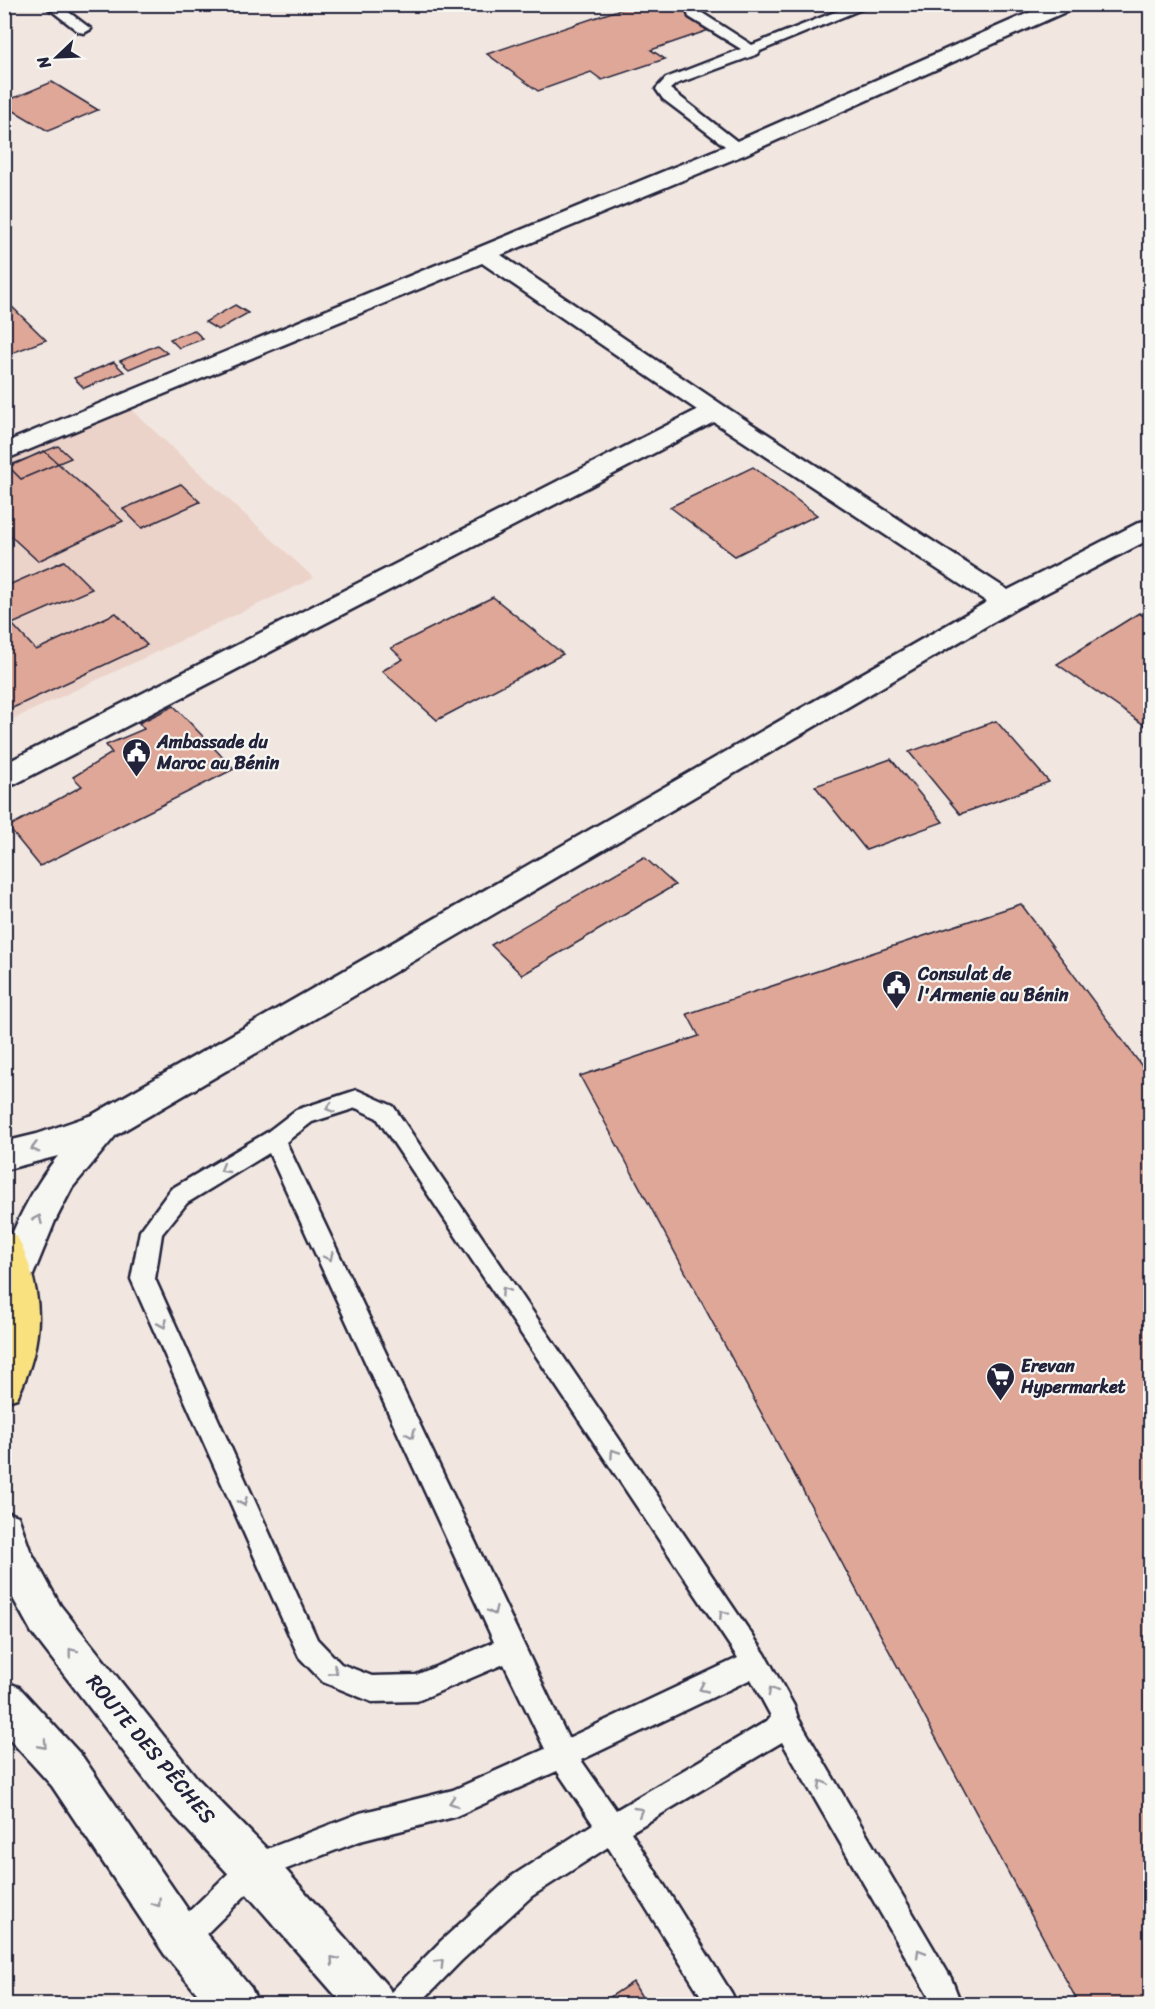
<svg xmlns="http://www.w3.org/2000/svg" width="1155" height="2009" font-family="Sriracha,sans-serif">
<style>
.built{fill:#ecd3ca}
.building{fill:#dfa797;stroke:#22223b;stroke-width:1.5}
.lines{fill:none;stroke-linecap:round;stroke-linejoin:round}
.service-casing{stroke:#22223b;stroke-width:5}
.minor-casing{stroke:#22223b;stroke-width:5}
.secondary-casing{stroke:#22223b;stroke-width:5}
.primary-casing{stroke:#22223b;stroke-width:5}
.service{fill:#f6f6f2;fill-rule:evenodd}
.minor{fill:#f6f6f2;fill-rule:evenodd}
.secondary{fill:#f6f6f2;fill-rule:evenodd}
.primary{fill:#fae180;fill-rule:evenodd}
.oneway{stroke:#9797a0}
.labels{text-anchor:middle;stroke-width:4.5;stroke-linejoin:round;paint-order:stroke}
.poi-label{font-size:18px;font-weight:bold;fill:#22223b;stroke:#f6f6f2;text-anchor:start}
.near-street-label{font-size:21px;fill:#22223b;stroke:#f6f6f2}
</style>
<rect width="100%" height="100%" fill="#f1e6e0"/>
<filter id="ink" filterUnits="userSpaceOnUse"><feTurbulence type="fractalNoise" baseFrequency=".0167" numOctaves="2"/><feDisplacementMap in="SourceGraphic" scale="12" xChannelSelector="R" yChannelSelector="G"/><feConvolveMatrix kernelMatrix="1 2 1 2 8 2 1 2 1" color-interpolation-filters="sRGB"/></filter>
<g filter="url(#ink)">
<!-- built -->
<path class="built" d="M126,405L314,578L5,723V455Z"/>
<!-- building -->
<path class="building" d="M636,4H674L712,29L651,50L665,59L602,80L591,72L538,91L487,54Z
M52,82L98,110L48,131L4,105V102Z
M4,299L46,340L4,356Z
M235,305L248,313L218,330L205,322Z
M194,330L203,339L179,348L170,339Z
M157,345L167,353L129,369L120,361Z
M114,362L124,372L84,388L74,378Z
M58,446L71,458L21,479L8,466Z
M44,451L123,521L38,561L4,530V469Z
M753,467L817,515L735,556L670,507Z
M181,484L200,502L142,528L123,509Z
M64,561L92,589L12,624L36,650L116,613L147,645L4,712V587Z
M493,597L563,654L437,720L382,671L403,659L391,648Z
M1139,613L1150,620V729L1057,664Z
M174,706L234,769L40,866L8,827L82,786L73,777L112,753L106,745L144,729L139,723Z
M996,721L1049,782L960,814L909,752Z
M891,759L943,822L866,850L815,786Z
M644,857L675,885L522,975L491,945Z
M1021,904L1150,1077V2004H1079L580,1076L699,1036L687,1014Z
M633,1982L646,2004H599Z"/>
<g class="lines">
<defs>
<path id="service" d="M43,4H58L91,29L84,33L79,32Z
M855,4H874L760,51L758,54L676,84L670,89L743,146L745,149L743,152H733L663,99L656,89L666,78L741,49L689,17L688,14L689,11H699L752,45Z
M357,1090L393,1106L765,1654L794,1706L798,1718L951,1978L961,2004H933L782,1742L631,1832L732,1994L736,2004H706L608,1847L532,1896L461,1961L419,2004H385L389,1994L441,1941L512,1876L593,1824L557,1771L454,1817L360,1841L263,1878L191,1949L181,1953L171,1949L167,1939L171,1929L244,1858L360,1813L453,1790L545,1749L504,1664L417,1701L372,1702L323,1682L299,1657L131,1279L140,1231L171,1189L266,1133L296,1110ZM356,1108L377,1118L738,1658L568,1738L286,1142L312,1122ZM269,1153L494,1642L416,1675L372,1676L341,1664L317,1639L155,1279L162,1234L187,1203ZM751,1679L771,1716L767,1721L616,1810L581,1760Z"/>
<path id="minor" d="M1049,4H1077L1074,8L746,154L501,255L724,406L1008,590L1140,522L1150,520V539L1017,608L116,1135L72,1188L55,1221L29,1285L16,1289L4,1285C4,1276 3,1265 5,1257C11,1228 39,1178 58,1156L4,1170V1142L37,1134L92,1115L987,602L714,422L15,784L4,787V764L697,410L482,263L4,460V443L730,144Z"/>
<path id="secondary" d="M4,1511L18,1516L30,1550L60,1605L197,1778L270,1852L389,1988L396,2004H343L238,1884L167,1808L32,1633L4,1582Z
M4,1681L19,1687L82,1756L197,1923L251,1988L258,2004H206L165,1955L52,1786L4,1733Z"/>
<path id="primary" d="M4,1232L17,1236C45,1294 45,1340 17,1398L4,1402Z"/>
</defs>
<!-- service casing -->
<use href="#service" class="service-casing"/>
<!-- minor casing -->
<use href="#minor" class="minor-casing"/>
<!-- secondary casing -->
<use href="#secondary" class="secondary-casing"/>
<!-- primary casing -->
<use href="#primary" class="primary-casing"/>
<!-- service -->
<use href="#service" class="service"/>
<!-- minor -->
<use href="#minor" class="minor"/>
<!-- secondary -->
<use href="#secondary" class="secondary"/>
<!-- primary -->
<use href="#primary" class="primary"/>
</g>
<!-- one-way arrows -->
<defs><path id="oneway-chevron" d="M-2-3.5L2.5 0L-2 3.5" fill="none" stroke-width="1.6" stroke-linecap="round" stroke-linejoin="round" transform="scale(1.5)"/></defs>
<g class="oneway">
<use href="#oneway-chevron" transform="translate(330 1108) rotate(163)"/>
<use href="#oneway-chevron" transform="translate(35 1148) rotate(165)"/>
<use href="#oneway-chevron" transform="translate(224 1169) rotate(149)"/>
<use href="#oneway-chevron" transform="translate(38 1219) rotate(-65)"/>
<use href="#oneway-chevron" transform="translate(329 1257) rotate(65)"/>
<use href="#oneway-chevron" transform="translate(505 1291) rotate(-124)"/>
<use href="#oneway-chevron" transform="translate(163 1324) rotate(66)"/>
<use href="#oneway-chevron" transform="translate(411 1434) rotate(65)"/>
<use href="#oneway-chevron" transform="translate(614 1453) rotate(-124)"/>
<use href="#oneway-chevron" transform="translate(243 1502) rotate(66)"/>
<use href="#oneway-chevron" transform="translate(493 1611) rotate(65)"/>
<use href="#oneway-chevron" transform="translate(723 1614) rotate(-124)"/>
<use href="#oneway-chevron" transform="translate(72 1652) rotate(-128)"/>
<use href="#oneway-chevron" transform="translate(334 1671) rotate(33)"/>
<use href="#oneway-chevron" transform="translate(703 1688) rotate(155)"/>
<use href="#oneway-chevron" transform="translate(772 1691) rotate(-119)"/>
<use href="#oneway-chevron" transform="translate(43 1745) rotate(48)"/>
<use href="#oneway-chevron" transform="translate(822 1784) rotate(-120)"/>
<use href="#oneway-chevron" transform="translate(453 1802) rotate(161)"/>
<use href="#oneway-chevron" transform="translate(639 1811) rotate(-31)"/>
<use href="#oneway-chevron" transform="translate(157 1903) rotate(56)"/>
<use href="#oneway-chevron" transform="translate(920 1953) rotate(-120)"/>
<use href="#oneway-chevron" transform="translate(334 1960) rotate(-131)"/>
<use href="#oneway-chevron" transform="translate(440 1963) rotate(-46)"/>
</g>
</g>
<!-- icons -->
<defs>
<symbol id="civic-pin" viewBox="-11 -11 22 30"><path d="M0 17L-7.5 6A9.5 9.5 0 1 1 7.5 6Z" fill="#22223b" stroke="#f6f6f2"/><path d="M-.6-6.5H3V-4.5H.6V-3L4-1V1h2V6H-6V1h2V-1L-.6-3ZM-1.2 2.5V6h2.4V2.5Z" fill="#fff"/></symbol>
<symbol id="supermarket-pin" viewBox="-11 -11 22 30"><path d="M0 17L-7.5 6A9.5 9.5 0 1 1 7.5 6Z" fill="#22223b" stroke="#f6f6f2"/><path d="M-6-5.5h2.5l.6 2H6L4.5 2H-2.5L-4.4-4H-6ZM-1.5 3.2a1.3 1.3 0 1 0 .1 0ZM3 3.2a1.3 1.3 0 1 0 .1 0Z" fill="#fff"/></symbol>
</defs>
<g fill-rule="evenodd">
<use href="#civic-pin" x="120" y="736" width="33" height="45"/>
<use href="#civic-pin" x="880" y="968" width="33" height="45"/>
<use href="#supermarket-pin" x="984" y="1360" width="33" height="45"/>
</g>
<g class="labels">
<!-- poi labels -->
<g class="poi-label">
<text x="157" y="748">Ambassade du<tspan x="157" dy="21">Maroc au Bénin</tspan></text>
<text x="918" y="980">Consulat de<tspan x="918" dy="21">l'Armenie au Bénin</tspan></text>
<text x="1021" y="1372">Erevan<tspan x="1021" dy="21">Hypermarket</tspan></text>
</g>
<!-- near-street labels -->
<g class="near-street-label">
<text transform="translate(151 1749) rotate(50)" y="7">ROUTE DES PÊCHES</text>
</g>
</g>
<!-- margin -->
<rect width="1155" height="2009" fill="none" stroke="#f6f6f2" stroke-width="24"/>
<rect x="12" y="12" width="1131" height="1985" fill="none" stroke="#22223b" stroke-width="2" filter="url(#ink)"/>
<!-- north arrow -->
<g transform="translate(57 57) rotate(247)" stroke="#f6f6f2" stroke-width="4.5" paint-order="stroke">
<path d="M0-4.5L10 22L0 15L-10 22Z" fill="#22223b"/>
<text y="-9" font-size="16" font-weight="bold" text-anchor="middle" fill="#22223b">N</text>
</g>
</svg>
